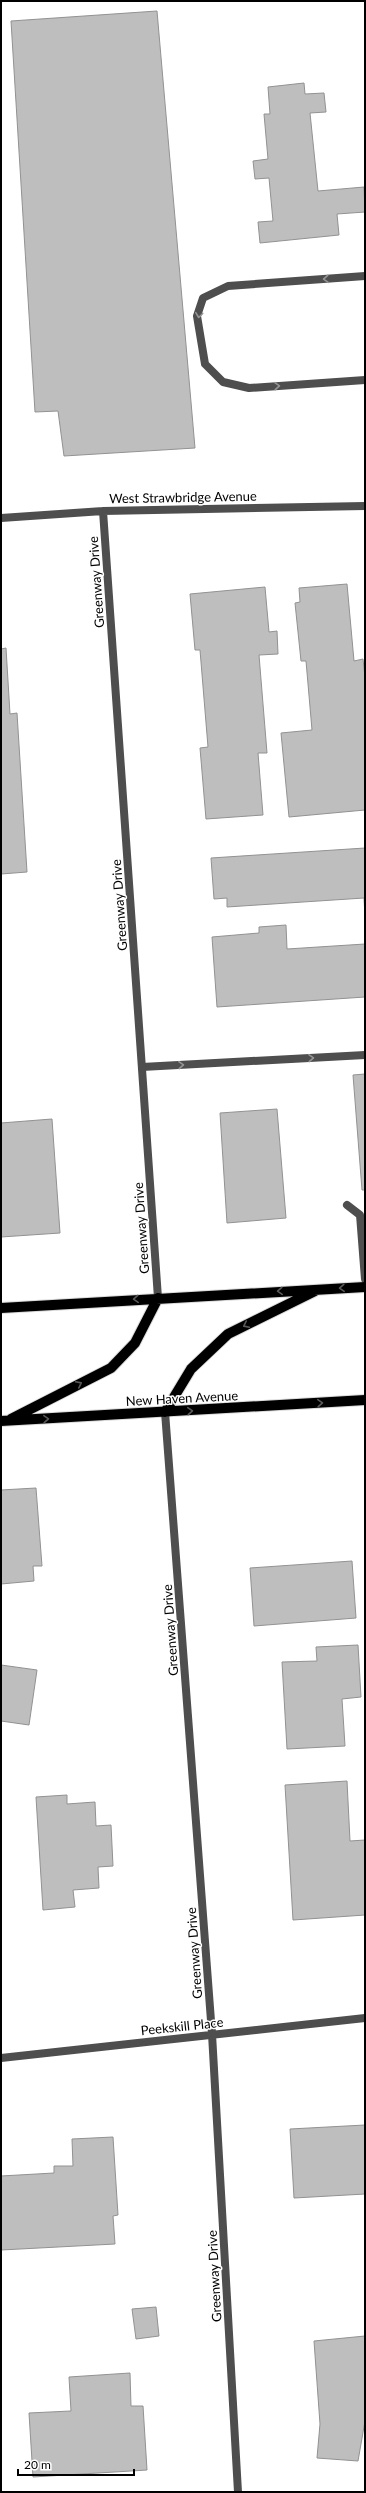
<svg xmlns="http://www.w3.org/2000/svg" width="366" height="2493" font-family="Lato,sans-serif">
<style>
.building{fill:#bebebe;stroke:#929292}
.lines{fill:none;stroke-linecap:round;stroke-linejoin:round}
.primary-casing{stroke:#dbdbdb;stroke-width:12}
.lane{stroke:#4e4e4e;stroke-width:8}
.street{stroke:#4e4e4e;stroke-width:8}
.primary{stroke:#000;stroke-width:10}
.oneway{stroke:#959595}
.oneway2{stroke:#595959}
.labels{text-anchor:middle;stroke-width:3;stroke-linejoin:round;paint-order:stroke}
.street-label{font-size:13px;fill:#000;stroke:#fff}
</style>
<rect width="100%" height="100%" fill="#fff"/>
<!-- building -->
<path class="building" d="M157,11L195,448L64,456L58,411L35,412L11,21Z
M304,83L305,94L324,93L326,112L310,113L318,191L364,187L365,212L337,214L339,235L260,243L258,222L273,221L269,178L255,179L253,161L268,159L264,114H270L268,87Z
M347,584L354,661L363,659L365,677V810L289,817L281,733L312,730L306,661H301L295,603L300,602L299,588Z
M265,587L269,632L277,631L278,654L259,655L267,753H258L263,815L206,819L200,748L208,747L200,650H195L190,594Z
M6,648L10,714L17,713L27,872L1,874V649Z
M365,848V917L364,898L227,907V898L214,899L211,858Z
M286,925L287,949L365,944V997L217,1007L212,937L259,933V927Z
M365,1074V1190H362L353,1075Z
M277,1109L286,1218L227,1223L220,1113Z
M52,1119L60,1233L1,1237V1123Z
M36,1488L42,1566H33L34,1581L1,1584V1490Z
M352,1561L356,1618L254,1626L250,1568Z
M358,1645L361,1697L342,1699L345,1746L287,1749L282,1662L317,1661L316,1647Z
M1,1665L37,1670L29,1725L1,1721Z
M347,1781L350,1841L365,1840V1915L293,1920L285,1785Z
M67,1795V1804L95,1802L96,1826L111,1825L113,1866L98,1867L99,1888L73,1890L75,1907L43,1910L36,1797Z
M365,2125V2194L294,2198L290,2129Z
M113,2137L118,2215L113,2216L115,2244L1,2250V2176L54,2173V2166H73L72,2139Z
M156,2307L159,2336L136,2339L132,2309Z
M365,2336V2421L358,2461L317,2458L320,2424L314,2341Z
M130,2373L131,2406H143L147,2470L33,2477L29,2413L71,2411L69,2377Z"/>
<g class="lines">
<defs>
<path id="primary" d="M1,1308L365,1287
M165,1412L191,1369L228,1334L315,1291
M11,1419L111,1368L135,1343L158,1298
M1,1421L365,1400"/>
</defs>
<!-- primary casing -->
<use href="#primary" class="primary-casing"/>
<!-- lane -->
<path class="lane" d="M365,276L228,286L203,298L197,316L205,364L223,382L249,388L365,380
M142,1067L365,1055
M347,1205L360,1215L365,1279"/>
<!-- street -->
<path class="street" d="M103,511L158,1298
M1,518L103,511L365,506
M165,1412L212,2034L238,2492
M1,2058L365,2018"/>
<!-- primary -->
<use href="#primary" class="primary"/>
</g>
<!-- one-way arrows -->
<defs><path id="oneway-chevron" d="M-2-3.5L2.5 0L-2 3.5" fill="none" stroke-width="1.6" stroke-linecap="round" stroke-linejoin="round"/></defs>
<g class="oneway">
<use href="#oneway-chevron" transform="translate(326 279) rotate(176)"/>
<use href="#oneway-chevron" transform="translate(199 315) rotate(97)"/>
<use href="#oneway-chevron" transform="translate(277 386) rotate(-4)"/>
<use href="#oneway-chevron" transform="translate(311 1058) rotate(-3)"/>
<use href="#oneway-chevron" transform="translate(181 1065) rotate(-3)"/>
</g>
<g class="oneway2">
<use href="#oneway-chevron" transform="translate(342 1288) rotate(177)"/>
<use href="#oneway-chevron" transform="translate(280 1291) rotate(177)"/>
<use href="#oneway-chevron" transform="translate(136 1299) rotate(177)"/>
<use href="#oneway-chevron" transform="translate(246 1325) rotate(154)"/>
<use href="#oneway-chevron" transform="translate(79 1384) rotate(-27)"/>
<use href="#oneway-chevron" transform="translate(320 1403) rotate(-4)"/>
<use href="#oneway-chevron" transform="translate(190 1411) rotate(-4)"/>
<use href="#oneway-chevron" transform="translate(46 1419) rotate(-3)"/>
</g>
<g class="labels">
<!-- street labels -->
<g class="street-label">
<text transform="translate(183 497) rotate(-1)" y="5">West Strawbridge Avenue</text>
<text transform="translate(96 582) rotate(-94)" y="5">Greenway Drive</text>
<text transform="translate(119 905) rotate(-94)" y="5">Greenway Drive</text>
<text transform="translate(141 1228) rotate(-94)" y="5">Greenway Drive</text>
<text transform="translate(182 1398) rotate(-3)" y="5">New Haven Avenue</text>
<text transform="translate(170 1630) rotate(-94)" y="5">Greenway Drive</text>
<text transform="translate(194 1953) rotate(-94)" y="5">Greenway Drive</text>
<text transform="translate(182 2026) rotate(-6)" y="5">Peekskill Place</text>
<text transform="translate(214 2276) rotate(-93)" y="5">Greenway Drive</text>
</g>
</g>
<!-- border -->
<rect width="366" height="2493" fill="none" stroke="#000000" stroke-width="4"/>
<!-- scale -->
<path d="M18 2469v6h116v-6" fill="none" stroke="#000000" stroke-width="2"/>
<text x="24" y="2469" font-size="12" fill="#000000" stroke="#ffffff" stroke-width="3" paint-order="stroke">20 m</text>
</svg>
